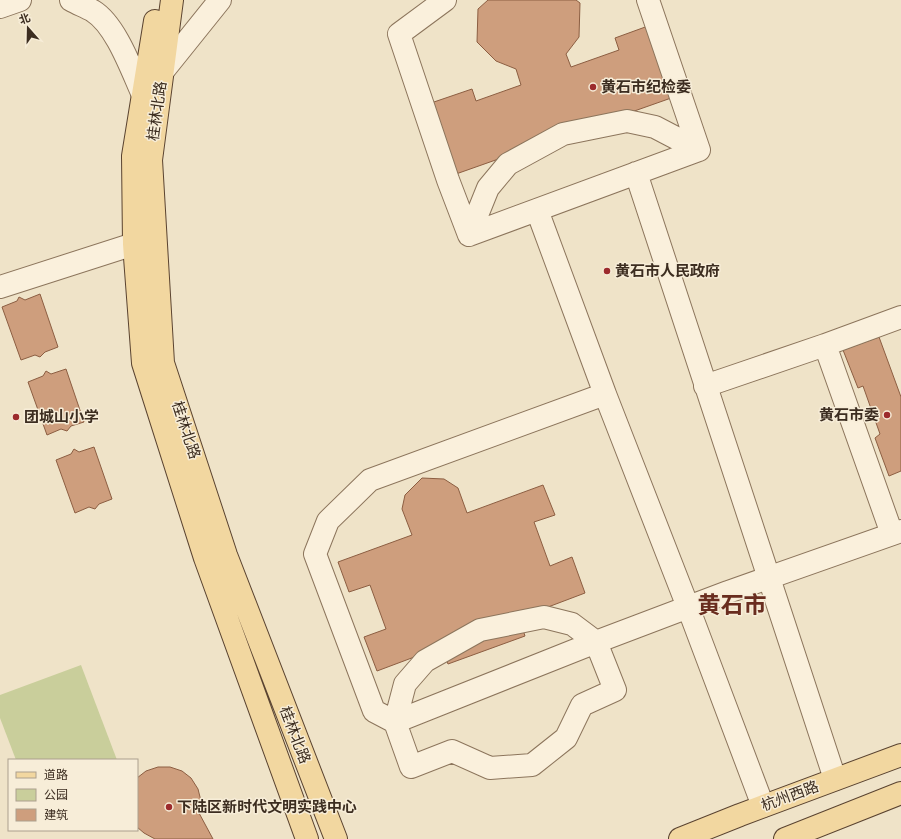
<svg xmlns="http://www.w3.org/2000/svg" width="901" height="839" font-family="Spectral,'Noto Sans SC',serif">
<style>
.green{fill:#c9ce9b}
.building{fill:#ce9e7d;stroke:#8c5e42}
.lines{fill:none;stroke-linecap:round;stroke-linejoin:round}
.minor-casing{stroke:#8c755c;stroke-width:24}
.major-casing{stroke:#5a4330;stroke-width:24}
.minor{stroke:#faf0dc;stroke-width:22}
.major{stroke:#f2d7a0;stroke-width:22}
.poi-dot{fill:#9c2b2d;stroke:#f7edd8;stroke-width:1.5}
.labels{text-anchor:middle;stroke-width:3;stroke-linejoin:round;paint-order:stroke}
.poi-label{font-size:15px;font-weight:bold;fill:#3c2d20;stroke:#f7edd8;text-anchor:start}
.street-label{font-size:15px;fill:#3c2d20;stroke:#f7edd8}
.town-label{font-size:23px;font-weight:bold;fill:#692d1f;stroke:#f7edd8}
</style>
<rect width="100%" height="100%" fill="#efe3c8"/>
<!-- green -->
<path class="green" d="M81,665L117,760H16L0,718V695Z"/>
<!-- building -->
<path class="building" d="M488,0H576L580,3L579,37L566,54L571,67L619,50L615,38L648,26L674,97L456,174L431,103L472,89L476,101L521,85L516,69L496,61L477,42L478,9Z
M40,294L58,347L45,352L40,357L35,355L21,360L2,307L17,301L19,297L25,300Z
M879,337L901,397V471L889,476L875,438L880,434L863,386L858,388L843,350Z
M66,369L84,422L71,426L67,431L61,429L47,435L28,382L43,376L46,371L51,374Z
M94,447L112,499L99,504L95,509L89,507L75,513L56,460L71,454L74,449L79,452Z
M422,478L444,479L458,488L467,513L543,485L555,515L534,522L550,566L572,557L585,593L519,618L525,636L448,664L441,647L377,671L364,637L386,629L370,585L349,592L338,562L412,535L402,509L405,495Z
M158,767H170L182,771L191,778L198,789L201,801L199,813L213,839H155L144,833L137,827V778L146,771Z"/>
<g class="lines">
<defs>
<path id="minor" d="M71,0C78,4 86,7 93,11C116,25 132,71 143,95
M445,0L399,34L448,180L469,235
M648,0L699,150
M0,7L20,0
M163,71L220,0
M636,173L835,779
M537,210L605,394
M469,235L488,188L508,164L563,134L627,121L655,127L699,150
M469,235L699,150
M0,287L134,244
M825,345L901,317
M705,386L825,345L892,534
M544,617L572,624L596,642L615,690L582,705L566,738L532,765L490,768L452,751L411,767L395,722L405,684L425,661L480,630Z
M395,722L374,711L315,554L328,521L370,480L605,394L688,607L763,806
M395,722L596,642L728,592L901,531"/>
<path id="major" d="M172,0L151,160L163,363L226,555L336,839
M155,21L133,156L134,244L143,363L205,558L307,839
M680,839L740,815L901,755
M785,839L901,793"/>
</defs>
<!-- minor casing -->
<use href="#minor" class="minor-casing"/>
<!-- major casing -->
<use href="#major" class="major-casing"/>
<!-- minor -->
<use href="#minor" class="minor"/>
<!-- major -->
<use href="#major" class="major"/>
</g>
<!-- markers -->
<g class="poi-dot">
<circle cx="593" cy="87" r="4"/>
<circle cx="607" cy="271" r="4"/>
<circle cx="887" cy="415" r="4"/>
<circle cx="16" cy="417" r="4"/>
<circle cx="169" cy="807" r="4"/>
</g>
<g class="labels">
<!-- poi labels -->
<g class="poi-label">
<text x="601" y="92">黄石市纪检委</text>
<text x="615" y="276">黄石市人民政府</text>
<text x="879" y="420" text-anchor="end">黄石市委</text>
<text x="24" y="422">团城山小学</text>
<text x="177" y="812">下陆区新时代文明实践中心</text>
</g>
<!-- street labels -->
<g class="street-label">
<text transform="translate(157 111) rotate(-82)" y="5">桂林北路</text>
<text transform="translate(186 430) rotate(72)" y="5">桂林北路</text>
<text transform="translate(295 735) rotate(69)" y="5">桂林北路</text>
<text transform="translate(790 796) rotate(-20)" y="5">杭州西路</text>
</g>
<!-- town labels -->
<g class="town-label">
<text x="732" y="613">黄石市</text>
</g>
</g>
<!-- legend -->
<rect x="8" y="759" width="130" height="72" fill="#f7edd8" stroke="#aca08e"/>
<rect x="16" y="772" width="20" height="6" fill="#f2d7a0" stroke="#aca08e"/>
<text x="44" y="779" font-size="12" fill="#3c2d20">道路</text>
<rect x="16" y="789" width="20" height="12" fill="#c9ce9b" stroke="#aca08e"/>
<text x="44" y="799" font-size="12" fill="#3c2d20">公园</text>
<rect x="16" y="809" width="20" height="12" fill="#ce9e7d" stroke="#aca08e"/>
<text x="44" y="819" font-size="12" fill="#3c2d20">建筑</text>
<!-- north arrow -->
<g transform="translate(28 28) rotate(340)" stroke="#f7edd8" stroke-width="3" paint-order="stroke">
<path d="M0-3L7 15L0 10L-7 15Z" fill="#3c2d20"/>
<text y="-6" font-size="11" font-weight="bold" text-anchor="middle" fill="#3c2d20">北</text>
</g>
</svg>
